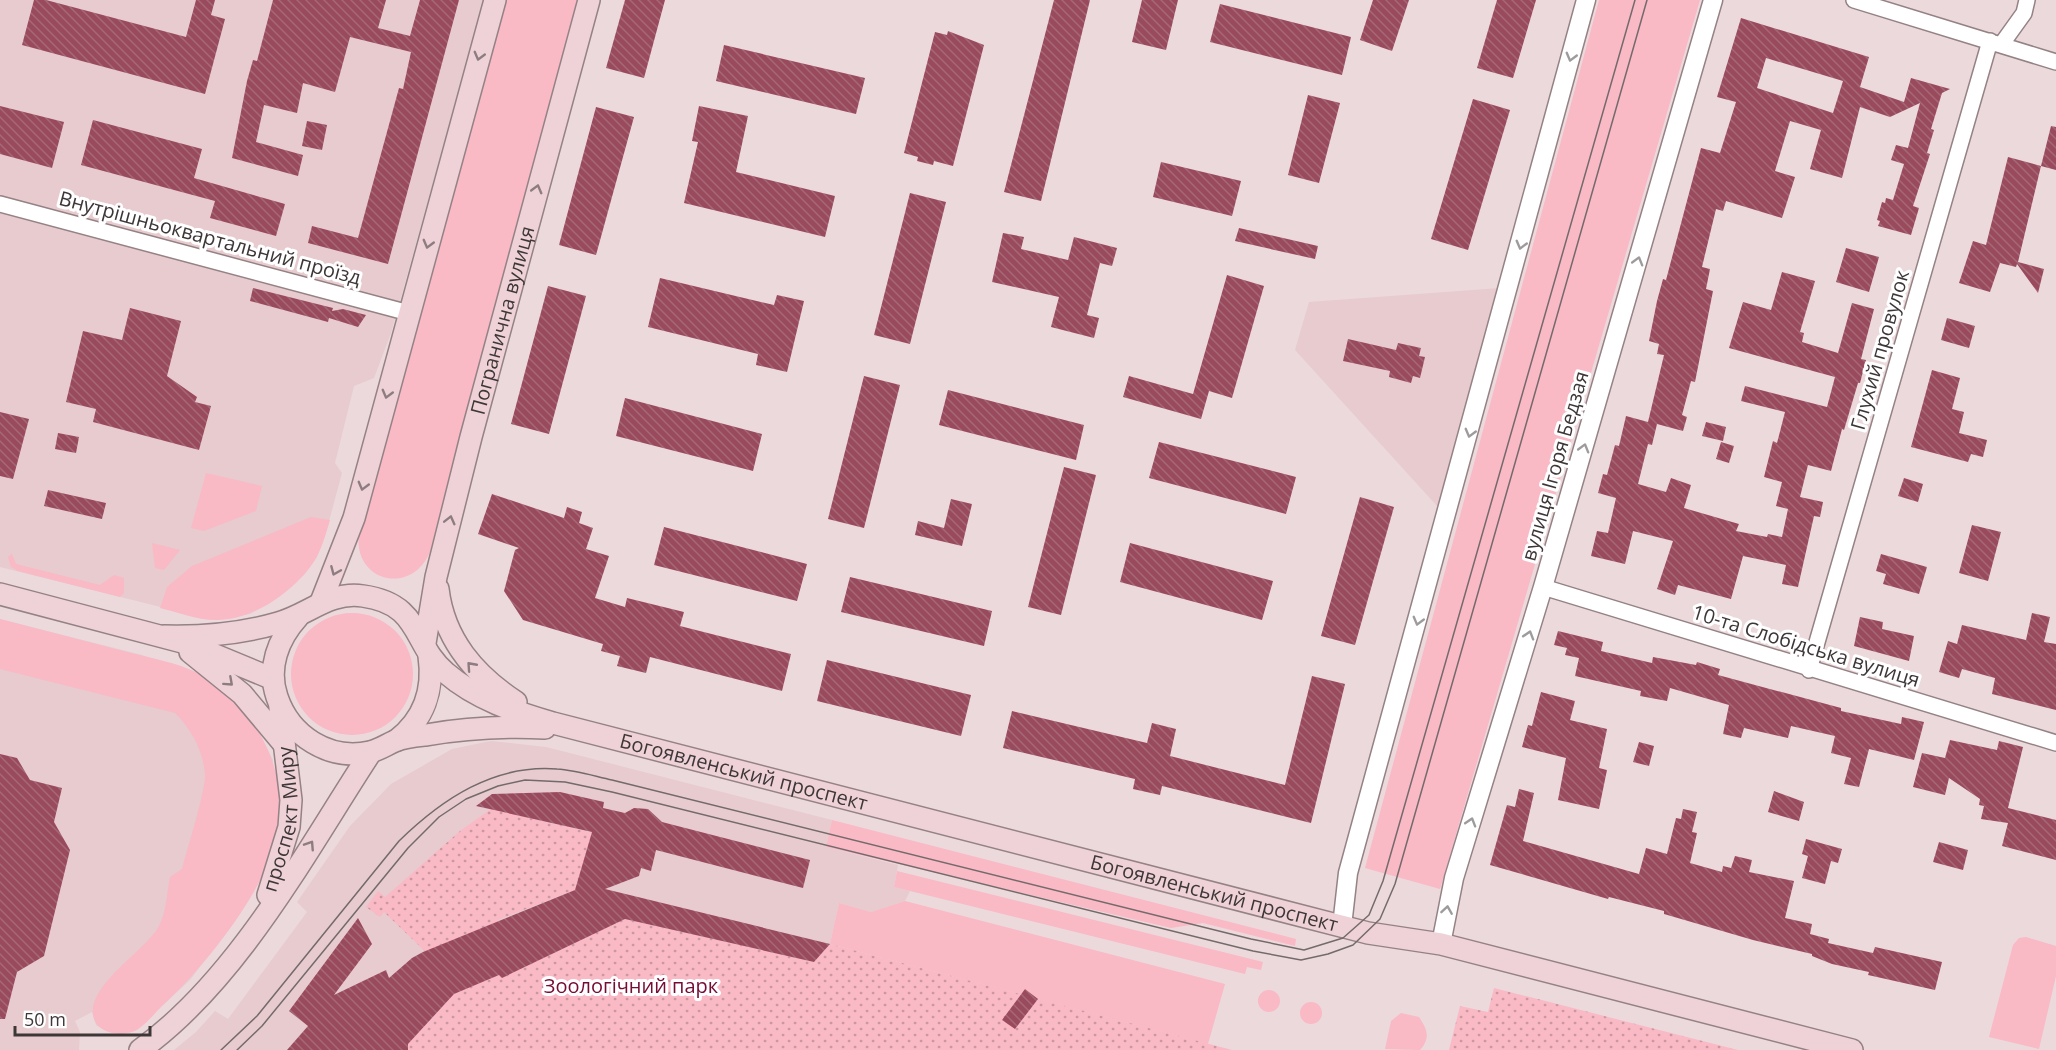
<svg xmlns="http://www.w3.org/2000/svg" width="2056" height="1050" font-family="'Open Sans',sans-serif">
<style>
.built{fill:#e7cbcf}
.grass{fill:#f9b9c5}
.park{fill:url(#park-dots)}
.building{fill:url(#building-back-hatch);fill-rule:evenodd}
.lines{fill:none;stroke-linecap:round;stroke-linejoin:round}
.minor-casing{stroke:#948285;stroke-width:18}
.tertiary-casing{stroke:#948285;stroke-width:21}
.secondary-casing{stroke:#948285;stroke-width:24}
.minor{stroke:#fff;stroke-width:15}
.tertiary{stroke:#fff;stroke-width:18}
.secondary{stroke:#eed2d8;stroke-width:21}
.tram{stroke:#746a6b;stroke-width:1.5}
.oneway{stroke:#8d7d80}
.oneway2{stroke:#9e9b9c}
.labels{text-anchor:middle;stroke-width:6;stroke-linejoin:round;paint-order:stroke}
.street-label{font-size:20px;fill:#3e3738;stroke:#fff}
.park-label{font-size:20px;fill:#750c34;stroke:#fff}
</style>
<defs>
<pattern id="park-dots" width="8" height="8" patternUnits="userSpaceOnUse" patternTransform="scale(1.5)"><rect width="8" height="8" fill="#f9b9c5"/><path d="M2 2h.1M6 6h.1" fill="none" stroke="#cb97a1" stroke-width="1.8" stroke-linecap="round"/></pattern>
<pattern id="building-back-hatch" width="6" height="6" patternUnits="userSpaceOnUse" patternTransform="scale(1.5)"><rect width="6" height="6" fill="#9a4a5d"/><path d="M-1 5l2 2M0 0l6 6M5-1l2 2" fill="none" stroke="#a56876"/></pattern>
</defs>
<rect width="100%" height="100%" fill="#ecd9dc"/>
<!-- built -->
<path class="built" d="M0,0H484L391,333L374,378L354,386L335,463L342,473L325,536L317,557L304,575L273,600L250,614L213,620L0,567Z
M1500,288L1438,507L1295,350L1309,302Z
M0,619L142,655L199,674L257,729L273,760L253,890L237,917L190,980L136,1030L122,1034L108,1032L96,1025L92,1012L75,1021L80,1032L79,1050H0Z
M491,741L546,747L832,820L826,847L898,865L894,887L910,891L905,901L871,912L839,903L830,944L814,962L408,1050H174L196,1032L215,1011L228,1019L307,912L297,902L350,826L391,784L452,749Z"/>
<!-- grass -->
<path class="grass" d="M506,0H577L430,552C411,597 352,581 359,533Z
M1599,0H1700L1440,889L1365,868Z
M206,473L262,486L256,511L204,531L191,528Z
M311,517L330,520C326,533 322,548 315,560C295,591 253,621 215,620C197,620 177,612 160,608L167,587L192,566Z
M152,543L180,550L164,570L155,568Z
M12,554L16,564L100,585L114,575L124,578V593L120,597L18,571L11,567L8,557Z
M291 674a61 61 0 1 1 122 0a61 61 0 1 1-122 0Z
M0,619C42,630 85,641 127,652C151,658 179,663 200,674C228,689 248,711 262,738C277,766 284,798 279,830C269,886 205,967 163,1005C155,1013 146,1024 137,1030C123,1037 99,1034 94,1019C83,987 146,951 159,926C166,913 167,892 170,877L182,869C187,849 206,790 205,774C203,750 191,729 175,713L0,669Z
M832,820L1296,939L1295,946L1203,923L1171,928L826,847Z
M897,871L1263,962L1261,970L1247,967L1245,974L894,887Z
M905,901L1225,984L1208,1044L830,944L839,903L871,912Z
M2026,937L2056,946V976L2039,1049L1989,1037L2013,945L2019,938Z
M1258 1001a11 11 0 1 1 22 0a11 11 0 1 1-22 0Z
M1300 1013a11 11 0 1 1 22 0a11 11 0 1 1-22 0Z
M1401,1013L1419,1017C1427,1029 1431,1038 1420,1050L1385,1049L1391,1021Z"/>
<!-- park -->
<path class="park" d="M501,794L505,812L598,834L575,890L498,920L502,930L434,960L384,912L380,917L366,907L378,891L385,897L460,831L491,809L485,799Z
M625,919L814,962L830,944L1232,1050H408V1044L454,994Z
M1494,988L1738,1050H1449L1460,1006L1488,1012Z"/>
<!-- building -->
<path class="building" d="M34,0H46L186,37L196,0H215L211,15L225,19L205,94L22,45Z
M273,0H386L378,28L410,36L420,0H459L388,264L308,243L312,226L358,238L399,88L403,89L411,52L350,37L335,92L303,83L297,113L264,105L256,142L303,155L298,176L232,158L247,81L253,60L257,61Z
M625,0H665L644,78L606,68Z
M1054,0H1090L1041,201L1004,192Z
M1142,0H1178L1166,50L1132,42Z
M1373,0H1409L1392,51L1360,40Z
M1497,0H1536L1513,78L1477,68Z
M1220,4L1351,37L1342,75L1210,42Z
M1741,18L1869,57L1860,87L1904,102L1911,78L1950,89L1942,93L1931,129L1934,130L1927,153L1930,154L1913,206L1919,208L1911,235L1878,226L1880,221L1877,220L1882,202L1885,203L1886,198L1893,200L1904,164L1891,160L1896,145L1908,148L1920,103L1890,117L1860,107L1842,178L1810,169L1821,130L1790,121L1775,171L1795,177L1782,218L1726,201L1723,211L1716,209L1702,267L1710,269L1706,289L1713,291L1695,382L1691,381L1682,415L1687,417L1683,431L1657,424L1652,445L1648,444L1638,484L1666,492L1671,478L1691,485L1684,508L1739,524L1736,531L1767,537L1768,534L1782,537L1788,509L1776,506L1782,482L1764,477L1773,441L1777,443L1785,412L1741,401L1745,386L1827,407L1835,377L1729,348L1743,302L1771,310L1782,272L1815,281L1800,332L1804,333L1802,342L1838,353L1852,303L1874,309L1861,359L1866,360L1860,383H1858L1844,430L1842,429L1831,471L1808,465L1800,497L1823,502L1820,517L1814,516L1798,587L1782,584L1786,565L1743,556L1731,599L1678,585L1675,595L1657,589L1673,541L1633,531L1625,564L1591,556L1597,531L1608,533L1616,498L1598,493L1603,474L1607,475L1615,445L1619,446L1626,416L1648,422L1664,355L1657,354L1659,344L1649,341L1657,301L1663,279L1666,280L1701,148L1720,153L1736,102L1717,97ZM1766,58L1843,81L1833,113L1757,88Z
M948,31L984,45L953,166L934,161L933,165L917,161L918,157L904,153L935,32L947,35Z
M724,45L865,78L856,114L716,81Z
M1308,95L1340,103L1319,183L1288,175Z
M1473,99L1510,110L1468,250L1431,239Z
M0,106L64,122L52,168L0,154Z
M699,106L748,116L736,172L835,196L825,237L684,203L698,142L692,141Z
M596,107L634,117L596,255L559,245Z
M93,120L202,149L194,178L285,204L276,236L210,218L215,201L81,165Z
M307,121L327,125L322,150L302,146Z
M2051,126L2056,127V170L2041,166Z
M2008,157L2041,166L2018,262L2044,269L2038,293L2017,264L2016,267L2000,263L1990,292L1959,283L1973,241L1986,245Z
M1161,162L1241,181L1232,216L1153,197Z
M910,193L946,202L910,344L874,335Z
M1239,228L1318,246L1315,259L1235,241Z
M1003,233L1024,237L1021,249L1068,260L1074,237L1117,248L1112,266L1100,263L1087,315L1099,318L1094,338L1051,327L1059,297L992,282Z
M1846,248L1879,257L1869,292L1836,282Z
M1227,275L1264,286L1232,398L1209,391L1201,419L1123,397L1129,376L1193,394Z
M660,278L774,305L777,295L804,301L787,372L756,365L758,354L648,327Z
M548,286L586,296L549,434L511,424Z
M253,288L333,308L332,311L343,309L366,315L358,327L329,318L328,322L250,301Z
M130,308L181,321L167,376L197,397L195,402L211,406L199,450L93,422L96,409L66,402L83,331L122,340Z
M1947,318L1975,326L1969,348L1941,340Z
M1348,339L1396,350L1398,343L1421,348L1419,356L1425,357L1420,378L1413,376L1411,383L1389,377L1390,371L1343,361Z
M1932,370L1960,378L1952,409L1964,412L1959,433L1987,440L1983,457L1971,454L1968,462L1911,447Z
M864,376L900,385L864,528L828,519Z
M948,390L1084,425L1076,460L939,425Z
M625,398L762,434L753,471L616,436Z
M0,412L29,419L13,479L0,476Z
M1706,422L1726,427L1723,441L1702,436Z
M58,433L79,437L76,453L55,449Z
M1159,442L1296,477L1286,514L1149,478Z
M1721,442L1734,446L1729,463L1716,459Z
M1064,467L1096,475L1061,615L1028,607Z
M1904,478L1923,484L1918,502L1898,496Z
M48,490L106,503L102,519L44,506Z
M492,494L564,518L567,507L582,512L579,523L593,528L586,549L609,556L595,598L625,607L627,598L684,612L680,626L791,654L782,691L650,657L646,673L617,666L620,656L601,651L603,644L523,620L504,591L515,550L519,548L478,534Z
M1360,497L1394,507L1355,645L1321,636Z
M951,499L972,504L962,546L915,535L918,521L944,528Z
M1972,525L2001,532L1988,581L1959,573Z
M664,527L807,564L797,601L654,565Z
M1130,543L1273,581L1262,620L1120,582Z
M1881,554L1927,567L1919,594L1883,584L1886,574L1876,571Z
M850,577L992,611L984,646L841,612Z
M2032,613L2050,617L2044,642L2056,644V710L1992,694L1995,678L1962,669L1959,678L1939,672L1948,641L1957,644L1962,625L2026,640Z
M1860,617L1883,622L1882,629L1914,636L1909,661L1854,646Z
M1558,631L1603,642L1601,651L1652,663L1653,657L1696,665L1697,662L1720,669L1718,675L1841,708V711L1901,724L1902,717L1924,722L1914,760L1869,749L1859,787L1844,784L1851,758L1831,753L1835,736L1791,726L1788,738L1744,728L1741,738L1723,734L1729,705L1670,688L1667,701L1640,696L1641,691L1575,676L1579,658L1565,655L1567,648L1554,645Z
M827,660L971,695L961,736L817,701Z
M1312,676L1345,684L1311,823L1162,786L1160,795L1133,789L1135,779L1003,748L1012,711L1147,743L1152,723L1176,729L1170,756L1285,785Z
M1541,692L1575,701L1570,720L1607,729L1599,768L1607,770L1599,809L1558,800L1566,758L1522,747L1528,725L1532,726Z
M1950,740L1997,750L1999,741L2023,747L2008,808L2056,820V860L2002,846L2008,823L1981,819L1984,806L1979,805L1980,799L1949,778L1945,795L1913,787L1922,753L1945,758Z
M1639,742L1654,746L1649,766L1633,762Z
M0,754L17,758L30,780L62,788L54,822L70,850L44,956L17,972L5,1019H0Z
M1519,789L1534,793L1523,841L1639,874L1646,848L1667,854L1676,818L1681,819L1683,809L1697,812L1692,832L1697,833L1690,863L1722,872L1723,866L1731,868L1735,856L1752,860L1749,872L1794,881L1785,918L1812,924L1810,934L1829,939L1828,943L1873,953L1875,947L1942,962L1935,990L1868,975L1869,972L1832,964L1812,956V954L1753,940L1664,914V911L1609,897L1608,899L1490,865L1507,805L1515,807Z
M1774,791L1804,802L1799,821L1768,812Z
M560,792L604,802L603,808L625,813L634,808L648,809L662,822L810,860L803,888L656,850L651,871L641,868L639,876L605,889L830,944L814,962L625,919L502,978L499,975L454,994L408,1044V1050H287L308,1026L289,1011L358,918L372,944L334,995L386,970L389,978L412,958L423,952L575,890L592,832L476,806L492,794Z
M1806,839L1842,849L1838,863L1831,861L1825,884L1802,878L1808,856L1802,854Z
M1939,842L1968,850L1963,870L1933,862Z
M1025,989L1038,999L1015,1029L1002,1020Z"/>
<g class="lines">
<defs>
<path id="minor" d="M1854,0L2056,62
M2001,45L2024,13L2027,0
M0,204L409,313
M1543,587L2056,743
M1809,670L1990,41"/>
<path id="tertiary" d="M1342,926L1348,873L1586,0
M1441,944L1454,878L1543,587L1713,0"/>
<g id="secondary">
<path d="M438,589C444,640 475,675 516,702"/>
<path d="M0,594L186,643L273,679"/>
<path d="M321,602L354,518L495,0"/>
<path d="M298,617C278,639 267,668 277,697C290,736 329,761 370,752C379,750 386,745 395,741C404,737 416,736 426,735C466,728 505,726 545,728"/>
<path id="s1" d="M164,636C203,637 240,634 278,623C308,615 329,591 363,596C422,604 412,645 446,673C476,699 515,712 553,723L1368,933L1441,944L1852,1050"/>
<path id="s2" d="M425,643L436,577L471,437L589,0"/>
<path d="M190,652L242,694L283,743"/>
<path d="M397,740C424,719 434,690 429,656"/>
<path id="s3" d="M268,895L289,827L291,800L280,708"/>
<path d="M140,1050C238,980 306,851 371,752"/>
</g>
</defs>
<!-- minor casing -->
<use href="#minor" class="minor-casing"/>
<!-- tertiary casing -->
<use href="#tertiary" class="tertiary-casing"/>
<!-- secondary casing -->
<use href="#secondary" class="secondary-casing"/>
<!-- minor -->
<use href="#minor" class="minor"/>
<!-- tertiary -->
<use href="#tertiary" class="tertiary"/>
<!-- secondary -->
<use href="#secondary" class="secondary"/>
<!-- tram -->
<path class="tram" d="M221,1050L257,1016L399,841C442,799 494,764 557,769C575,770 594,776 612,780L1251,939L1304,950L1343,938L1369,915L1383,881L1635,0
M237,1050L262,1026L408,848L439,817L466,799L498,786L525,780L565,782L612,792L1253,951L1301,960L1328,954L1353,945L1380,919L1395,884L1647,0"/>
</g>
<!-- one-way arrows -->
<defs><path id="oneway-chevron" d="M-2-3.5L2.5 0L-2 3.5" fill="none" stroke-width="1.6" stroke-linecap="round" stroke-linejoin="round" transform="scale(1.5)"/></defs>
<g class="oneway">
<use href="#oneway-chevron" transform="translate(479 56) rotate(105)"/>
<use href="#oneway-chevron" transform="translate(537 189) rotate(-75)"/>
<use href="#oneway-chevron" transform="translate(428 244) rotate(105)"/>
<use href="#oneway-chevron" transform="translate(387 394) rotate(105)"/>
<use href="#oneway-chevron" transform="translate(363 486) rotate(105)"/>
<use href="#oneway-chevron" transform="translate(450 520) rotate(-76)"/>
<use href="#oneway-chevron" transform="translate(335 571) rotate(113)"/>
<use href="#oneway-chevron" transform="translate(471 666) rotate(-132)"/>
<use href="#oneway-chevron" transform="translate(229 682) rotate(42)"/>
<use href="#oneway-chevron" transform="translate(310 845) rotate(-57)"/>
</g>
<g class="oneway2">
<use href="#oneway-chevron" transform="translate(1571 57) rotate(105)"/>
<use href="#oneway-chevron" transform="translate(1521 245) rotate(105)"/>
<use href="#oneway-chevron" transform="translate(1638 261) rotate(-74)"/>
<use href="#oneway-chevron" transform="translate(1470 433) rotate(105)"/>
<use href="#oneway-chevron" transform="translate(1584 448) rotate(-74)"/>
<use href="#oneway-chevron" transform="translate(1418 621) rotate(105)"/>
<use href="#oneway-chevron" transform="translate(1529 635) rotate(-73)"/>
<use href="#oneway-chevron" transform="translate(1471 822) rotate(-73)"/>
<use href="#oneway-chevron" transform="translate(1447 910) rotate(-81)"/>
</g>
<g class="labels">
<!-- street labels -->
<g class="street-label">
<text transform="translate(210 238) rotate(15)" y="7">Внутрішньоквартальний проїзд</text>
<text dy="7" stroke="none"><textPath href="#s2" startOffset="332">Погранична вулиця</textPath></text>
<text transform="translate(1880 350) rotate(-74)" y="7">Глухий провулок</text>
<text transform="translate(1555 466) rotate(-74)" y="7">вулиця Ігоря Бедзая</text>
<text transform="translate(1806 646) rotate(17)" y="7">10-та Слобідська вулиця</text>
<text dy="7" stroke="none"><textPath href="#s1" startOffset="640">Богоявленський проспект</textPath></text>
<text dy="7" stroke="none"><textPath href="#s3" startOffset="78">проспект Миру</textPath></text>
<text dy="7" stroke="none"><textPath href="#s1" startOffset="1126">Богоявленський проспект</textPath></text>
</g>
<!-- park labels -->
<g class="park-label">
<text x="631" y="993">Зоологічний парк</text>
</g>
</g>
<!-- scale -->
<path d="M15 1026v9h135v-9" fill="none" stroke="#3e3738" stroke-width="3"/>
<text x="24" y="1026" font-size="18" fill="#3e3738" stroke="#ffffff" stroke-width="4.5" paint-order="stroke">50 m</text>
</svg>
